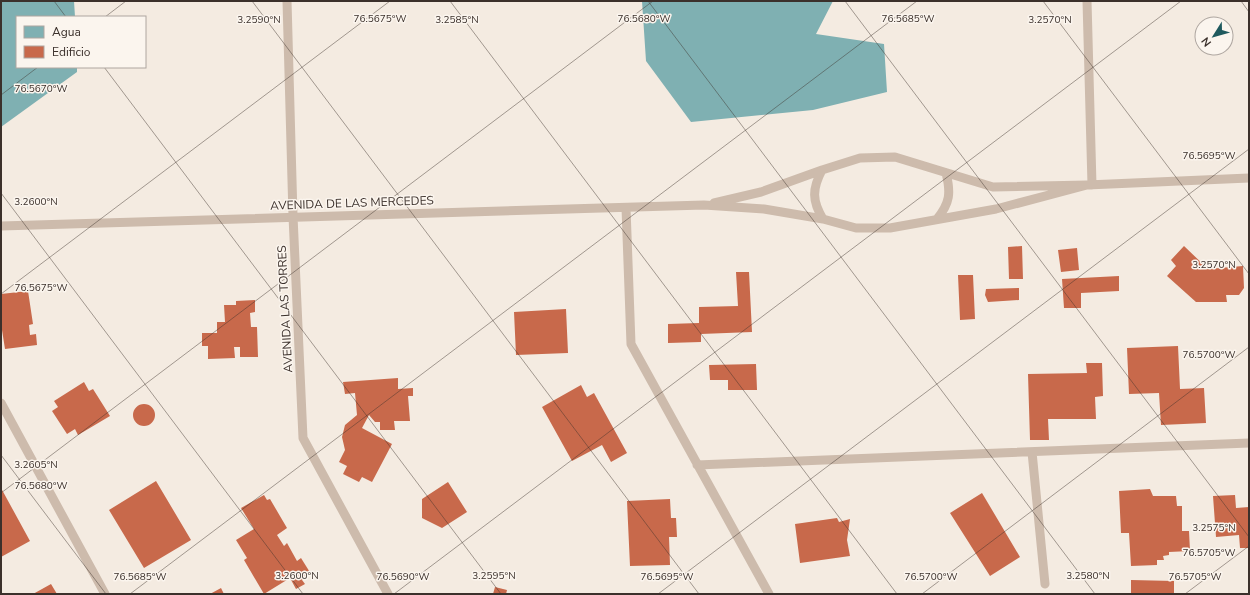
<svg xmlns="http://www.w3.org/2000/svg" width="1250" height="595" font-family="'Nunito Sans',sans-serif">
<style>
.water{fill:#7fb0b2}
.building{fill:#c8694b}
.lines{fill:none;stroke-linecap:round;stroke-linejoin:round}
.service{stroke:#cdbbac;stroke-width:9}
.ticks{fill:none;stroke:#3b302b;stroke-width:1;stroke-opacity:0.45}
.labels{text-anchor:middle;stroke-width:3;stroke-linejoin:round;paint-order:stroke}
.street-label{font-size:12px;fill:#3b302b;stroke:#fbf5ee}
.ticks-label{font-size:10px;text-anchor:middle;fill:#3b302b;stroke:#fbf5ee;stroke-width:3;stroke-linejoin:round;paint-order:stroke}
</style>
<rect width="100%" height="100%" fill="#f4ebe1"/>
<!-- water -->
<path class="water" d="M1,1H74L75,17H17V67H77V72L1,127Z
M642,1H833L816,34L884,44L887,92L813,110L691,122L646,61Z"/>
<!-- building -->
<path class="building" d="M1022,246L1023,279H1009L1008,247Z
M1184,246L1208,269L1243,266L1244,288L1239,295H1226L1227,302H1196L1167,276L1176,266L1171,260Z
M1077,248L1079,270L1061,272L1058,250Z
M736,272H749L752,332L701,334V342L668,343V324L699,323V307L738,306Z
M958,275H973L975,319L960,320Z
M1119,276V291L1081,293V308H1064L1062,279Z
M1019,288V300L988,302L985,295L986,289Z
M28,291L33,324L29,325L30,335L36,334L37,345L5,349L2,330H1V294Z
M255,300V312L250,313L251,327H257L258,357H240V347H234L235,358L208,359V346H202V333H217V322H225L224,305H236V301Z
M566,309L568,353L516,355L514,312Z
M1178,346L1180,389L1204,388L1206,423L1161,425L1159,393L1129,394L1127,348Z
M1086,363H1102L1103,396L1095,397L1096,419H1048L1049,440H1030L1028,374L1087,373Z
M756,364L757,390H728V380H710L709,365Z
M398,378V389L413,388V396H408L410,421H394L395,430H380V422H375L369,415L362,428L392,444L372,482L362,477L359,482L343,474L347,466L339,462L345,450L342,437L345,425L357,415L355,393L345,394L343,382Z
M84,382L89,391L93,389L110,416L78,435L75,429L67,434L52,411L58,407L54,401Z
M581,385L587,397L594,393L627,453L611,462L602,445L572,461L542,407Z
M133 415a11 11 0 1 1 22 0a11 11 0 1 1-22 0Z
M156,481L191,540L144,568L109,510Z
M448,482L467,512L442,528L422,518V499Z
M1,488L30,541L1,557Z
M1150,489L1153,496H1176L1177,506H1182V531H1189L1190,551L1169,552V555L1163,556L1164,560H1157V565L1131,566L1129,533H1121L1119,491Z
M982,493L1020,557L990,576L950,513Z
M264,495L267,500L270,499L287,528L277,535L284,546L287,543L297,561L301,558L311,574L302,580L305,584L296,589L290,578L264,594L244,560L247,558L236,540L254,529L241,508Z
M1235,495L1236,508L1249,507V548H1240L1239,535L1216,537L1213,496Z
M670,499L671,518H676L677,537H669L670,565L630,566L627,501Z
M837,518L839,522L850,519L847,540L850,556L800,563L795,524Z
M1131,580L1174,581V594H1131Z
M51,584L57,594H33Z
M495,587L507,590L506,594H493Z
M221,588L224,594H210Z"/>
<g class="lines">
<!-- service -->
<path class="service" d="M287,1L293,216L303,438L388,594
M1087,1L1092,185
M822,170C812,189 812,201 823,219
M714,203L761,192L822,170L860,158L895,157L993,187L1087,185L1249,178
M626,208L631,344L769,594
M937,219C950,203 951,193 946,173
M1,226L704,205L764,209L823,219L856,228H890L996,209L1087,185
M1,403L105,594
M1032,452L1045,584
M697,465L1249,443"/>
</g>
<!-- ticks -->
<path class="ticks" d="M54,1L66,17M252,1L699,594M450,1L897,594M648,1L1095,594M845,1L1249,537M1043,1L1249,274M1241,1L1249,12M105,17L126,1M104,67L501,594M1,95L38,67M1,193L303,594M1,294L390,1M1,455L106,594M1,493L653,1M130,594L917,1M394,594L1181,1M658,594L1249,149M922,594L1249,347M1185,594L1249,546"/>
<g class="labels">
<!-- street labels -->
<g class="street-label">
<text transform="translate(352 203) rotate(-2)" y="4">AVENIDA DE LAS MERCEDES</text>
<text transform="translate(285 309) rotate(-93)" y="4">AVENIDA LAS TORRES</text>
</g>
</g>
<g class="ticks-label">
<text x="380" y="22">76.5675°W</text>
<text x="644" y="22">76.5680°W</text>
<text x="908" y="22">76.5685°W</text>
<text x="259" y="23">3.2590°N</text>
<text x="457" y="23">3.2585°N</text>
<text x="1050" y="23">3.2570°N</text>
<text x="41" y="92">76.5670°W</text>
<text x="1209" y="159">76.5695°W</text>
<text x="36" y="205">3.2600°N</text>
<text x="1214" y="268">3.2570°N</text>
<text x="41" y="291">76.5675°W</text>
<text x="1209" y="358">76.5700°W</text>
<text x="36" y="468">3.2605°N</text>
<text x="41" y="489">76.5680°W</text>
<text x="1214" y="531">3.2575°N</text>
<text x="1209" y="556">76.5705°W</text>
<text x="297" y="579">3.2600°N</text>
<text x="494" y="579">3.2595°N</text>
<text x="1088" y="579">3.2580°N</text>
<text x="140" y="580">76.5685°W</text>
<text x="403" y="580">76.5690°W</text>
<text x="667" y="580">76.5695°W</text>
<text x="931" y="580">76.5700°W</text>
<text x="1195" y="580">76.5705°W</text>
</g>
<!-- border -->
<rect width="1250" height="595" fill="none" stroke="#3b302b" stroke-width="4"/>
<!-- legend -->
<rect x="16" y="16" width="130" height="52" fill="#fbf5ee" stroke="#aea6a0"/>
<rect x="24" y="26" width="20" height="12" fill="#7fb0b2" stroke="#aea6a0"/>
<text x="52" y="36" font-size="12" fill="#3b302b">Agua</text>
<rect x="24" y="46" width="20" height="12" fill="#c8694b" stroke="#aea6a0"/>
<text x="52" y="56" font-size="12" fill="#3b302b">Edificio</text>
<!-- north arrow -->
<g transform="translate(1214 36) rotate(233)"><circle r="19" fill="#fbf5ee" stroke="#aea6a0"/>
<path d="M0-3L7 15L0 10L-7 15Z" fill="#1f5a5e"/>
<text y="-6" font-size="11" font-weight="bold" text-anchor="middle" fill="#3b302b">N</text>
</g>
</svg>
